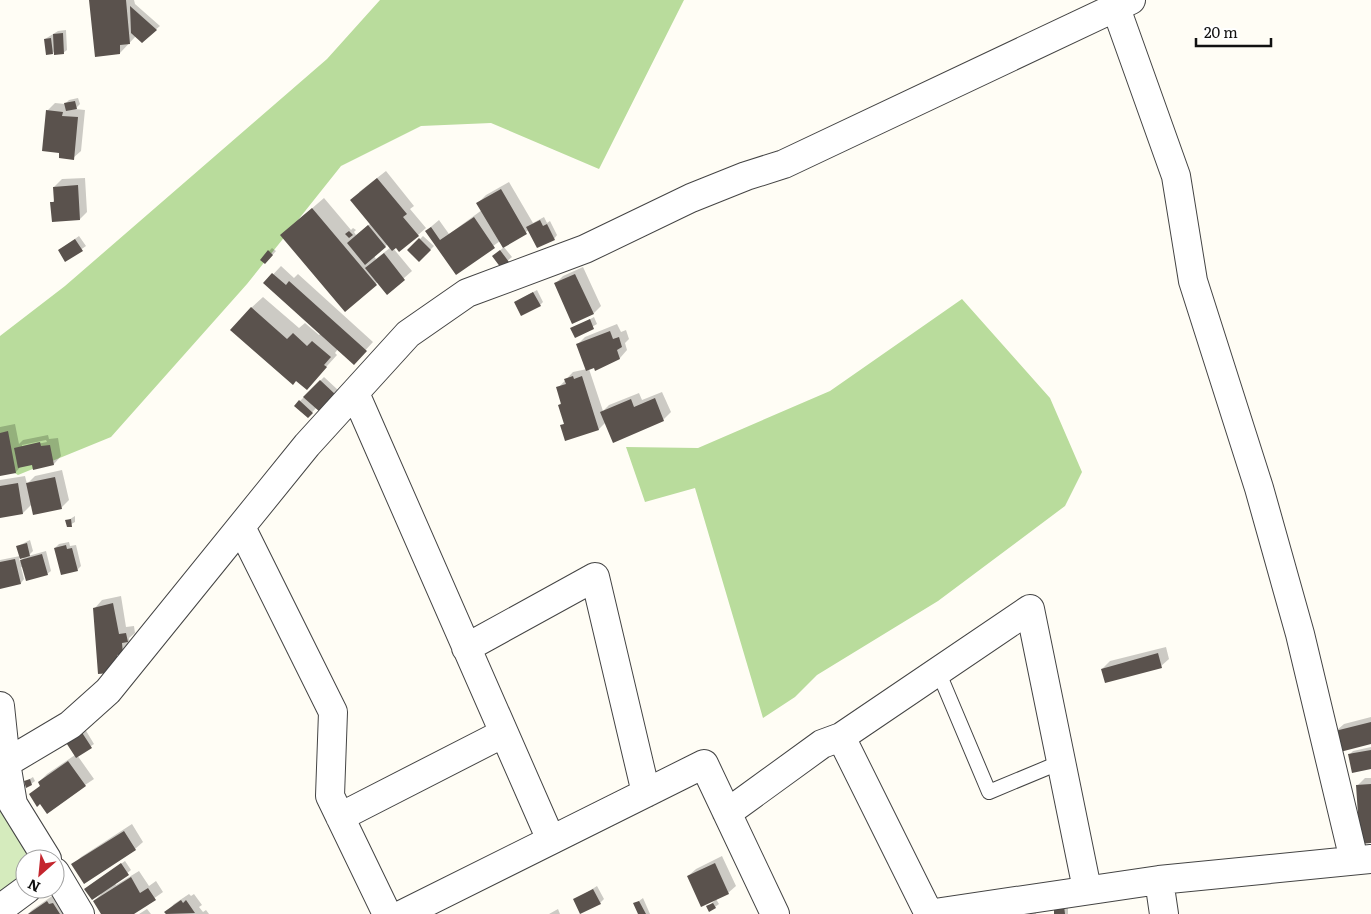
<svg xmlns="http://www.w3.org/2000/svg" width="1371" height="914" font-family="Literata,serif">
<style>
.green{fill:#d5ebbd}
.forest{fill:#b9dc9c}
.shadow{fill:#0003;fill-rule:evenodd}
.building{fill:#5a524d}
.lines{fill:none;stroke-linecap:round;stroke-linejoin:round}
.lane-casing{stroke:#444;stroke-width:16}
.street-casing{stroke:#444;stroke-width:30}
.lane{stroke:#fff;stroke-width:14}
.street{stroke:#fff;stroke-width:28}
</style>
<rect width="100%" height="100%" fill="#fffdf5"/>
<!-- green -->
<path class="green" d="M0,788L32,859H25V878L0,896Z"/>
<!-- forest -->
<path class="forest" d="M380,0H684L599,169L491,123L421,126L341,166L247,284L111,437L18,475L0,464V336L65,286L327,59Z
M962,299L1050,398L1082,472L1065,506L938,601L817,675L795,697L763,718L695,488L645,502L626,447L698,448L830,391Z"/>
<!-- shadow -->
<path class="shadow" d="M90,0H134L135,4L160,26L142,41L136,36L120,53Z
M66,30L67,50L63,53L55,50L53,53L45,39L58,31Z
M78,98L80,104L75,109L85,110L81,151L73,158L47,111L55,103L65,104L69,100Z
M386,171L414,206L410,209L426,228L418,235L393,248L412,271L387,293L378,282L345,310L281,235L324,198L351,230L353,228L356,230L354,232L356,235L371,223L359,192ZM388,244L391,247L376,259L374,256Z
M85,178L87,212L80,219L52,203L55,199L54,187L62,179Z
M509,182L533,223L544,217L547,223L550,221L557,235L554,239L529,230L503,246L512,257L501,266L497,253L504,247L500,241L456,273L426,231L439,220L449,234L482,210L478,203L486,195Z
M79,236L86,246L66,260L59,250Z
M423,236L434,246L419,261L409,250Z
M272,248L276,251L269,259V251Z
M281,266L294,278L298,274L373,342L361,355L338,349L335,353L337,355L307,388L251,308L263,297L299,328L305,323L319,335L321,333L265,283Z
M583,267L601,306L594,313L555,284L563,276Z
M537,290L543,302L540,305L515,302Z
M594,317L597,324L576,336L572,329Z
M617,324L621,332L626,330L629,339L625,343L627,350L620,358L589,369L603,411L609,405L639,393L642,400L662,392L671,412L663,420L606,422L599,429L566,439L562,426L565,423L559,405L562,402L558,388L573,372L587,369L578,344L585,337Z
M324,377L338,390L320,411L316,408L308,417L295,406Z
M15,424L19,444L23,440L48,435L49,439L58,438L61,456L54,464L22,465L16,472L0,475V427ZM46,440L47,442L22,447V445Z
M62,470L69,500L61,508L32,504L23,513L0,517V480L25,476L27,484L35,476Z
M75,516V522L68,526L67,521Z
M30,540L33,551L28,556L46,551L51,571L47,574L21,567L24,579L21,583L0,587V560L20,556L18,546ZM26,555L20,562L19,558Z
M69,542L70,546L76,545L81,566L77,570L55,548L59,544Z
M121,596L126,627L134,626L135,633L129,638L130,645L117,665L95,608L102,600Z
M1166,647L1169,659L1161,666L1102,669L1110,661Z
M1371,717V743L1336,731L1344,724Z
M85,729L94,744L77,755L94,779L85,785L40,803L30,795L41,785L39,782L47,774L75,755L67,741Z
M1371,747V768L1350,754L1353,751Z
M33,777L35,781L31,784L25,782Z
M1365,778H1371V841L1357,786Z
M132,824L143,842L135,849L73,865L81,857Z
M722,856L736,886L728,893L716,899L719,904L715,907H708L715,900L688,876L696,869Z
M125,861L131,870L115,883L116,885L139,871L149,886L156,881L163,892L132,914H103L94,901L101,894L89,886Z
M597,886L604,899L600,903L575,900Z
M55,894L72,914H28L32,910Z
M189,894L191,896L194,894L202,905L199,907L203,912L206,910L209,914H165L174,904Z
M643,898L650,914H640L635,904Z
M1068,903V914H1056Z
M1036,907V914H1014Z
M147,909L151,914H139Z
M558,909L560,914H549Z"/>
<!-- building -->
<path class="building" d="M89,0H126L130,44L120,45V54L95,57Z
M130,6L157,30L142,43L131,33Z
M63,33L64,54L54,55L53,34Z
M51,38L53,54L46,55L44,39Z
M75,101L77,109L66,111L64,103Z
M46,110L63,112L62,116L78,117L74,160L59,158V153L42,151Z
M377,178L407,214L403,217L419,236L399,252L396,248L392,251L350,200Z
M78,185L80,220L52,222L50,202H54L53,187Z
M501,189L527,234L503,248L476,203Z
M312,208L377,285L345,312L280,235Z
M474,217L495,248L456,275L425,231L431,227L440,240Z
M540,220L543,226L547,224L555,240L537,248L526,227Z
M368,225L386,247L365,265L347,243Z
M349,231L353,235L349,238L345,234Z
M419,238L431,250L419,262L407,250Z
M75,239L83,251L65,262L58,250Z
M268,250L273,255L265,264L260,260Z
M500,250L509,262L501,268L492,256Z
M384,253L405,280L387,295L365,268Z
M272,273L286,285L289,281L367,351L354,365L263,283Z
M575,274L594,314L572,324L554,283Z
M533,292L541,306L521,316L514,302Z
M251,307L287,339L293,333L307,346L312,341L331,357L324,365L327,367L307,390L296,381L293,385L230,330Z
M590,319L594,329L575,338L570,328Z
M610,331L613,339L619,337L622,347L617,350L620,359L595,371L594,368L586,371L576,344Z
M573,376L574,379L582,376L599,430L565,441L560,425L564,424L558,405L561,404L556,387L566,384L564,379Z
M320,380L336,395L320,412L303,397Z
M655,398L664,421L613,443L600,412L631,399L634,407Z
M299,400L313,413L308,418L294,406Z
M8,431L16,473L0,476V433Z
M40,442L41,446L50,445L54,465L33,470L32,465L18,468L14,448Z
M55,477L62,509L33,515L26,483Z
M18,483L23,514L0,518V486Z
M71,519L72,527H67L65,520Z
M27,543L30,556L20,559L16,546Z
M66,545L67,549L72,548L78,571L61,575L54,548Z
M42,554L48,575L26,581L20,560Z
M15,559L21,584L0,589V562Z
M113,603L119,634L126,633L128,642L122,643L123,654L117,655L118,666L110,673L98,674L93,608Z
M1158,653L1162,668L1105,683L1101,669Z
M1371,722V744L1340,752L1335,731Z
M81,731L92,748L76,758L65,741Z
M1371,750V769L1352,773L1348,754Z
M68,761L86,786L47,814L40,804L37,807L29,794L40,786L38,782Z
M30,779L32,785L26,788L24,781Z
M1371,784V843L1360,844L1356,785Z
M124,831L136,850L84,884L71,864Z
M121,863L129,875L92,900L84,889Z
M715,863L729,894L701,907L687,876Z
M131,877L140,893L148,888L156,900L134,914H101L93,901Z
M593,889L601,904L580,914L573,899Z
M181,900L183,903L186,900L195,913L166,914L164,912Z
M47,901L49,904L53,903L60,914H28Z
M639,901L646,914H638L633,903Z
M713,903L716,908L709,912L706,906Z
M1054,906H1064L1065,914H1054Z"/>
<g class="lines">
<defs>
<path id="lane" d="M938,671L989,792L1061,762"/>
<path id="street" d="M1116,8L1176,176L1193,281L1259,488L1300,634L1354,860
M355,393L551,840
M241,527L333,712L330,796L387,914
M466,648L595,577L646,793
M0,706L6,763
M841,737L1030,609L1087,889
M727,813L822,744L841,737L929,914
M340,817L504,733
M47,859L13,804L6,763L70,725L108,691L307,445L408,334L467,293L585,249L691,198L746,176L784,164L1131,0
M55,872L80,914
M1159,880L1164,914
M0,909L27,889
M403,914L704,764L775,914
M928,914L1159,880L1371,859"/>
</defs>
<!-- lane casing -->
<use href="#lane" class="lane-casing"/>
<!-- street casing -->
<use href="#street" class="street-casing"/>
<!-- lane -->
<use href="#lane" class="lane"/>
<!-- street -->
<use href="#street" class="street"/>
</g>
<!-- north arrow -->
<g transform="translate(40 874) rotate(207)"><circle r="24" fill="#ffffff" stroke="#a0a0a0"/>
<path d="M0-4L9 19L0 12L-9 19Z" fill="#c4262e"/>
<text y="-8" font-size="14" font-weight="bold" text-anchor="middle" fill="#111111">N</text>
</g>
<!-- scale -->
<path d="M1196 38v8h75v-8" fill="none" stroke="#111111" stroke-width="2.5"/>
<text x="1204" y="38" font-size="15" fill="#111111" stroke="#ffffff" stroke-width="4" paint-order="stroke">20 m</text>
</svg>
